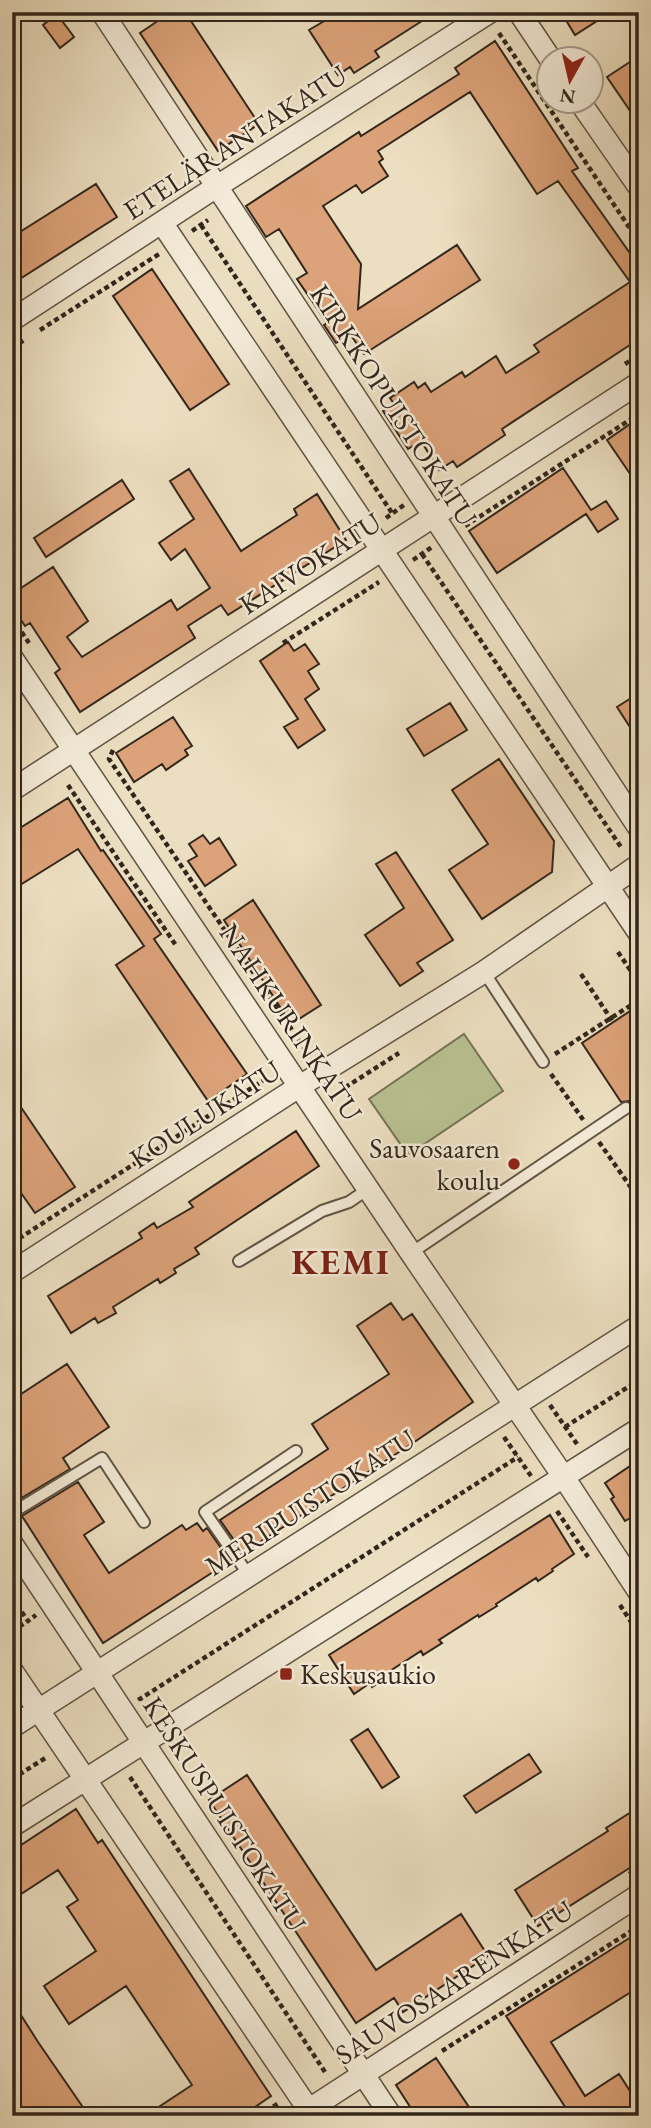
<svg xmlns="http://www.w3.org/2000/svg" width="651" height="2128" font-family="'EB Garamond',serif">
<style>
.green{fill:#b8c192;stroke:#757456;stroke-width:2}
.building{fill:#dca279;stroke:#32261b;stroke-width:2}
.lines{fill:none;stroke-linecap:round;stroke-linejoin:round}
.service-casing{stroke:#605444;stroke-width:14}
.minor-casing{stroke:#605444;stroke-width:24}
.path{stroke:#32261b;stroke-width:4.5;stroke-dasharray:5 3.5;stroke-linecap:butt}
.service{stroke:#f3ead7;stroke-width:10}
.minor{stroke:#f3ead7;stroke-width:21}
.poi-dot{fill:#8f2418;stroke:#f3ead7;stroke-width:2.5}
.labels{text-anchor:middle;stroke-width:5;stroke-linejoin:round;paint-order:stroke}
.street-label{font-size:28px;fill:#32261b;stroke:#f3ead7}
.poi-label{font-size:28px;fill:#32261b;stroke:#f3ead7;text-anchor:end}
.district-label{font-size:35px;font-weight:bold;letter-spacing:2px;fill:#7a1f14;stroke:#f3ead7}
</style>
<rect width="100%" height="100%" fill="#ecdfc1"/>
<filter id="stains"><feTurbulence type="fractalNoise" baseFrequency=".00286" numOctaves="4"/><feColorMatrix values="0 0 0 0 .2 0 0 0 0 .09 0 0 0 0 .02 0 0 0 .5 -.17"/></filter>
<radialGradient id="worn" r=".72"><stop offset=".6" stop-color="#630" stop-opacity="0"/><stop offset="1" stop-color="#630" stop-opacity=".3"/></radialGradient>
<!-- green -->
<path class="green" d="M464,1034L503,1091L408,1155L369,1099Z"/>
<!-- building -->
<path class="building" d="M171,12H185L259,124L218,151L140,33Z
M321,12H436L375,51L379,57L354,73L350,67L338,75L309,30L326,20Z
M561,12H611L575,35Z
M57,14L74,37L60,48L43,25Z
M495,41L578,168L572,171L639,266V339L502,429L505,435L457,467L453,461L439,470L421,441L408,449L383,411L394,404L390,398L414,382L418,388L425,383L431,392L462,372L465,377L496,356L506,373L539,352L534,345L630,282L558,181L537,194L470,92L378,151L383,159L379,162L388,176L362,193L356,185L323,206L361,264L358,309L457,245L480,280L364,354L350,334L336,343L324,325L327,323L297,279L307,273L279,229L266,237L246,206L359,132L361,136L459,74L455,68Z
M639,56V124L607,77Z
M96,184L117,217L12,284V237Z
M152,269L229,384L190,410L113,296Z
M639,418V487L607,440Z
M563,468L591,510L606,501L618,519L598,532L586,514L497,573L469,531Z
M189,469L241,551L297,515L294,509L317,494L346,540L228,615L221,605L188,626L195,638L80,712L55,673L60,669L30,623L25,626L12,606V594L53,567L88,621L67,637L82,657L171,600L177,610L210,588L185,549L171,560L159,543L194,519L170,481Z
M122,480L134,499L46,557L34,538Z
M288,642L294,651L305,644L319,664L308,671L319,689L305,699L325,730L298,748L284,727L298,719L260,661Z
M639,693V741L617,707Z
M450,703L467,730L424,756L407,729Z
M173,717L192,746L185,750L188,755L166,770L162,764L134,782L116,753Z
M499,759L554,841L552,872L482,919L449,870L488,844L452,790Z
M68,798L101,851L103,850L161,934L154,939L247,1074L208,1101L116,965L144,946L78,849L12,890V833Z
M203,835L210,844L219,838L236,865L205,886L188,861L197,856L189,844Z
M396,852L453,940L417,963L423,971L400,986L365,935L404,908L376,864Z
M253,900L321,1005L291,1024L224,920Z
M639,1005V1128L630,1115L633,1111V1104L629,1101L621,1102L582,1043Z
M12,1094L75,1187L35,1213L12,1180Z
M296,1131L319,1166L195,1248L199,1254L174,1269L176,1273L160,1283L158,1279L113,1307L116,1313L98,1323L95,1318L71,1333L48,1296L142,1238L139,1233L154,1223L157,1228L193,1207L189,1202Z
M391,1303L403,1320L412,1314L473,1402L410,1445L243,1553L220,1520L328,1449L312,1424L389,1374L357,1326Z
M67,1364L109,1427L63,1458L70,1469L13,1503L12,1400Z
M639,1460V1513L625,1521L611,1499L614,1497L605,1483Z
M78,1482L104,1522L84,1535L109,1573L182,1525L186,1530L197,1523L203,1531L207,1528L230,1561L103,1643L22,1516Z
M550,1515L574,1554L552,1569L553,1571L538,1581L536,1578L496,1604L497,1606L479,1617L478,1615L439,1640L442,1643L423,1655L421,1651L390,1671L392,1674L372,1687L370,1683L354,1694L329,1655Z
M368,1729L399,1777L382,1788L351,1740Z
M529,1754L541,1772L476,1813L464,1796Z
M247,1775L376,1970L461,1914L488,1956L403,2012L394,1998L356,2023L209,1800Z
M639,1807V1862L538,1926L515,1890L608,1831L606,1828Z
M76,1809L98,1843L102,1840L271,2096L242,2116H145L192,2085L126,1986L69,2024L44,1986L96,1951L67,1907L78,1900L58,1870L12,1900V1851Z
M631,1937L639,1949V1987L551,2042L585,2096L619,2074L637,2102L615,2116H571L506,2016Z
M12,2001L38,2042L89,2116H12V2060L21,2053L12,2039Z
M436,2058L475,2116H416L396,2085Z"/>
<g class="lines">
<defs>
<path id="service" d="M484,972L543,1062
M411,1253L626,1108
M239,1261L322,1211L349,1202L368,1189
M12,1513L102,1458L144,1522
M248,1574L205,1512L296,1451"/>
<path id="minor" d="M102,12L639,828
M519,12L551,60
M580,102L639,187
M162,223L639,933
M12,320L216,187L490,12
M12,658L411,1253L563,1476L639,1592
M12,790L639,383
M12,1272L300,1086L484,972L639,865
M12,1544L391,2116
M12,1671L313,2116
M12,1727L639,1326
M12,1826L639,1429
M299,2116L639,1895"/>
</defs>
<!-- service casing -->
<use href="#service" class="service-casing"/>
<!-- minor casing -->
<use href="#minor" class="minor-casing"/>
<!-- path -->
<path class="path" d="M499,33L639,242
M201,225L392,513
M192,231L208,220
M40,330L159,254
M12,348L26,339
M625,364L639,355
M386,518L404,505
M465,526L639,414
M422,554L621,847
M413,560L432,547
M12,618L29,643
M283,643L379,582
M113,750L109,759L307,1052L312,1054
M68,785L177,947
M618,952L639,983
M581,974L613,1022
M555,1054L639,1000
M551,1074L584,1121
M338,1092L399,1053
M599,1142L639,1199
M12,1243L267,1078
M550,1405L577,1444
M565,1427L639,1380
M504,1437L531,1476
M557,1511L588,1557
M12,1598L28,1621L36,1615
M620,1605L639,1634
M12,1631L28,1621
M139,1697L140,1699L518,1457
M130,1777L325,2072
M12,1779L47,1757
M629,1874L639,1868
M442,2051L639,1926
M259,2116L279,2103"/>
<!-- service -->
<use href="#service" class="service"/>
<!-- minor -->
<use href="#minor" class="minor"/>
</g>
<!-- markers -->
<g class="poi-dot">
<circle cx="514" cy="1164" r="7"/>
<rect x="279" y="1667" width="14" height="14" rx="3.5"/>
</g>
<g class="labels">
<!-- street labels -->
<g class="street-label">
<text transform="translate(235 142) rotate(-33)" y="10">ETELÄRANTAKATU</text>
<text transform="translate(394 405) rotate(57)" y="10">KIRKKOPUISTOKATU</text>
<text transform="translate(310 563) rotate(-33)" y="10">KAIVOKATU</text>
<text transform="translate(291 1022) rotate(56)" y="10">NAHKURINKATU</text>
<text transform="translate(205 1114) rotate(-33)" y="10">KOULUKATU</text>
<text transform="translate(310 1502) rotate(-33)" y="10">MERIPUISTOKATU</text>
<text transform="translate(225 1814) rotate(57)" y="10">KESKUSPUISTOKATU</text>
<text transform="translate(454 1982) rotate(-33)" y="10">SAUVOSAARENKATU</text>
</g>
<!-- poi labels -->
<g class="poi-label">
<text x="500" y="1158">Sauvosaaren<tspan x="500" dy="32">koulu</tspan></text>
<text x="300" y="1684" text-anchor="start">Keskusaukio</text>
</g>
<!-- district labels -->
<g class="district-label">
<text x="341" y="1274">KEMI</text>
</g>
</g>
<!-- margin -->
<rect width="651" height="2128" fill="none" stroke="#ecdfc1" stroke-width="42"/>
<rect x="14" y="14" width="623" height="2100" fill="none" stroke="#32261b" stroke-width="3.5"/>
<rect x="21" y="21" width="609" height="2086" fill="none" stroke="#32261b" stroke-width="2"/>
<!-- north arrow -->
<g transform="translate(570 80) rotate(188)"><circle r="33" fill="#f3ead7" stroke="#a69c8c" stroke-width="2"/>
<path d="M0-5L12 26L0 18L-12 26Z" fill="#8f2418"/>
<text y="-10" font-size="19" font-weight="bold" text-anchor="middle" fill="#32261b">N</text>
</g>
<rect width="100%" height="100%" filter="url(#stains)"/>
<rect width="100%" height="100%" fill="url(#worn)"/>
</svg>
